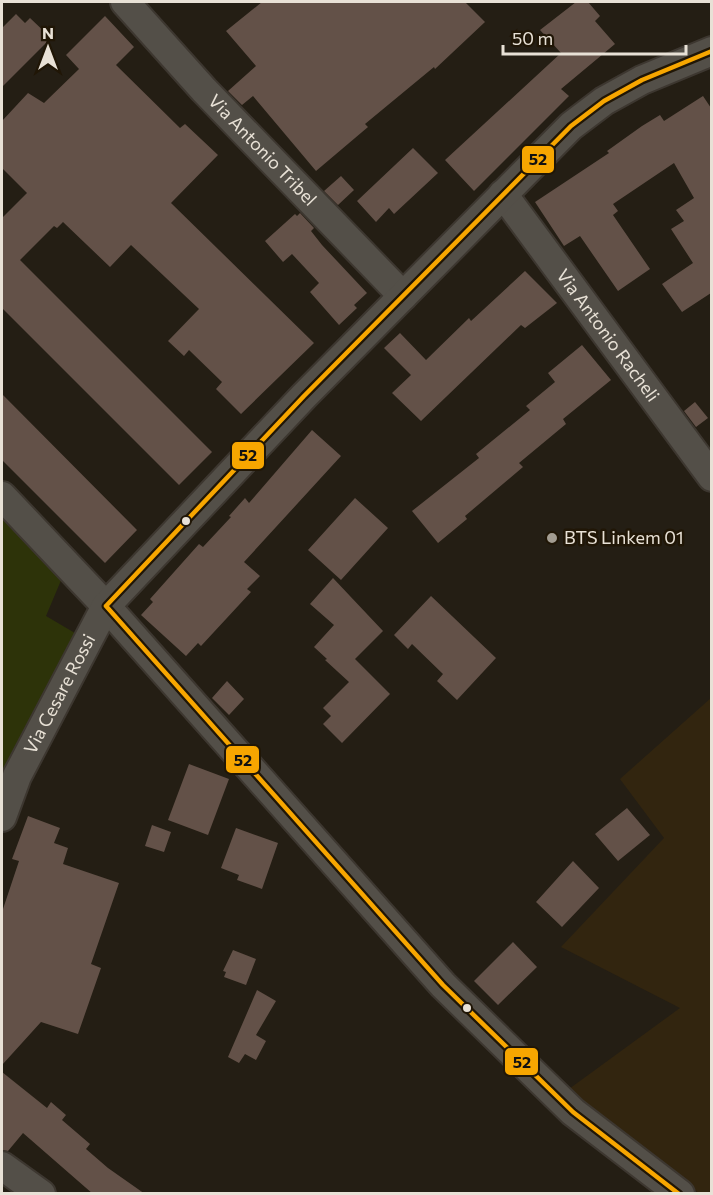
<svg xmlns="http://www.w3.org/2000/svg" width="713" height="1195" font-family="Commissioner,sans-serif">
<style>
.built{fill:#32250f}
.green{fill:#2d3309}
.building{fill:#635148}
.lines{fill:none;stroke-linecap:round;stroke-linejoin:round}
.street-casing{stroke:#3d3730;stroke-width:32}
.street{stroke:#534f48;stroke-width:28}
.bus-1-casing{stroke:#201606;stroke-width:9}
.bus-1{stroke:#f7a600;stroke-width:4.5}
.bus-dot{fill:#e8e1d6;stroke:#201606;stroke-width:2}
.poi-dot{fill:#a39d92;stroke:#201606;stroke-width:2}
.labels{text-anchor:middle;stroke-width:5;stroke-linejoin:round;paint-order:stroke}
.street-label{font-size:18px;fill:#e8e1d6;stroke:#201606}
.poi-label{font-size:18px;fill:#e8e1d6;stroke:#201606;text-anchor:start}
.line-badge{stroke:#201606;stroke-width:2}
.pale-badge-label{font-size:16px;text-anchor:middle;font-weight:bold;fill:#111}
</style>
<rect width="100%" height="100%" fill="#241e14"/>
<!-- built -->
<path class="built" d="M711,698V1193H699L607,1126L569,1089L680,1008L561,947L664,838L620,779Z"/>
<!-- green -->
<path class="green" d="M2,510L62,578L46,616L80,636L2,783Z"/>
<!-- building -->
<path class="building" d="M262,2H465L485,22L435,69L434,67L365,124L368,127L316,171L253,96L242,105L228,91L256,66L226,31Z
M576,2H588L600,16L595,21L615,44L561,89L569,96L474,191L445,160L561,53L540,30Z
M16,14L25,23L30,18L51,38L2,87V28Z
M105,16L134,47L116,65L180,128L185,124L218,155L171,203L314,343L241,414L216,389L222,382L189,350L184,356L168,341L199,309L131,245L110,267L63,222L57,228L54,226L20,260L212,452L179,485L2,308V218L27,193L2,168V121L28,93L44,103L79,69L66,55Z
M703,96L711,108V293L682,312L662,284L693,263L671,229L684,221L676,210L694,198L674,163L613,204L618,211L613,215L650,269L618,291L580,236L564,246L535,202L609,153L607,151L642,126L660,115L664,121Z
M413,148L438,173L394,214L389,208L376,222L357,201Z
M341,176L354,190L338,205L324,191Z
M300,213L314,228L311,231L322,245L367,293L354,305L357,308L339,325L310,292L319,283L292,254L283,262L265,241L295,214L297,216Z
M525,271L557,303L525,328L521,325L421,421L392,393L411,375L384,348L400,333L426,360L469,318L471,321Z
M582,345L611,380L563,419L566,424L519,463L523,467L465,516L467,519L438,543L412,511L479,458L476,454L530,410L526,406L555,382L548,373Z
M2,394L137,530L105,563L2,460Z
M695,402L708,418L696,427L684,411Z
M312,430L341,456L244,562L260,576L247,589L251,592L201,646L198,643L186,656L141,615L153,602L150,599L199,544L203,547L231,517L229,516L245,498L249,503Z
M355,498L388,528L341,580L308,550Z
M333,578L383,631L355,659L390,694L342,743L323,724L331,716L323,708L349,682L325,660L327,659L314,647L334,625L310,604Z
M431,596L496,658L457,700L437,681L443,674L412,644L408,649L394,635Z
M227,681L244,699L229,715L212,698Z
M189,764L229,779L208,835L168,820Z
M627,808L650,835L618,861L595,834Z
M28,816L60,828L54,843L68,848L63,864L119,883L91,964L101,968L78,1034L41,1022L2,1065V912L19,861L12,859Z
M152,825L171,832L164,852L145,846Z
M236,828L278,843L262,889L237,880L239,875L221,868Z
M573,861L599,888L562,927L536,902Z
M513,942L537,967L498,1005L474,981Z
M233,950L256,959L246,985L224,977L226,972L223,971Z
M257,990L276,1001L256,1035L266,1041L256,1060L245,1054L239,1063L228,1057Z
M2,1072L47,1108L51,1102L66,1115L62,1120L90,1144L86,1149L108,1168L145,1194H93L23,1133L8,1151L2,1150Z"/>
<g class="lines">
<defs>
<g id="street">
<path id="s1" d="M125,2L204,90L403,296"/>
<path id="s2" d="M503,194L712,477"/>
<path d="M2,496L106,606L443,985L573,1112L680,1194"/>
<path id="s3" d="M2,817L17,776L106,606L304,396L571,126L604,101L642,80L712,51"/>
<path d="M2,1166L41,1194"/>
</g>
</defs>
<!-- street casing -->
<use href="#street" class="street-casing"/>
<!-- street -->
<use href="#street" class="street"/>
<defs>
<path id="bus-1" d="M106,606L304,396L571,126L604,101L642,80L712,51
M106,606L443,985L573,1112L679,1194"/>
</defs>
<!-- bus-1 casing -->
<use href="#bus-1" class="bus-1-casing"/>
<!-- bus-1 -->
<use href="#bus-1" class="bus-1"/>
</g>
<!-- markers -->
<g class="bus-dot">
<circle cx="186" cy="521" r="5"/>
<circle cx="467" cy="1008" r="5"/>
</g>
<circle class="poi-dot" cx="552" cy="538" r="6"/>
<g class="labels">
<!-- street labels -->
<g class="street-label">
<text dy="6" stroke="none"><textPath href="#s1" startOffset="202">Via Antonio Tribel</textPath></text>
<text dy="6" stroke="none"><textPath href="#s2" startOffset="176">Via Antonio Racheli</textPath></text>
<text dy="6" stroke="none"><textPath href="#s3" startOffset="136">Via Cesare Rossi</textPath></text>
</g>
<!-- poi labels -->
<g class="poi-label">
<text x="564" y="544">BTS Linkem 01</text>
</g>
</g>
<g class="line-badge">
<rect x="521" y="145" width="34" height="29" rx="6" fill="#f7a600"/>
<rect x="231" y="441" width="34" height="29" rx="6" fill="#f7a600"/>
<rect x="225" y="745" width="35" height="29" rx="6" fill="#f7a600"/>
<rect x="504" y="1047" width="35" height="29" rx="6" fill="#f7a600"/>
</g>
<g class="pale-badge-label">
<text x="538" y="165">52</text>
<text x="248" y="461">52</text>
<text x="243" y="766">52</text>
<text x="522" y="1068">52</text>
</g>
<!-- border -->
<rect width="713" height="1195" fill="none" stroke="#e8e1d6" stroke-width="6"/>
<!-- north arrow -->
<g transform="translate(48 48)" stroke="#201606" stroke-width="4.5" paint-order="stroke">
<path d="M0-4.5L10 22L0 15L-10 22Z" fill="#e8e1d6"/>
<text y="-9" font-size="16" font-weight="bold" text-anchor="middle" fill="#e8e1d6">N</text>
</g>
<!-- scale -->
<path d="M503 45v9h183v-9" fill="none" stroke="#e8e1d6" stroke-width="3"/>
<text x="512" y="45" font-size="18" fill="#e8e1d6" stroke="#201606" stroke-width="4.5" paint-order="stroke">50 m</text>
</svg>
